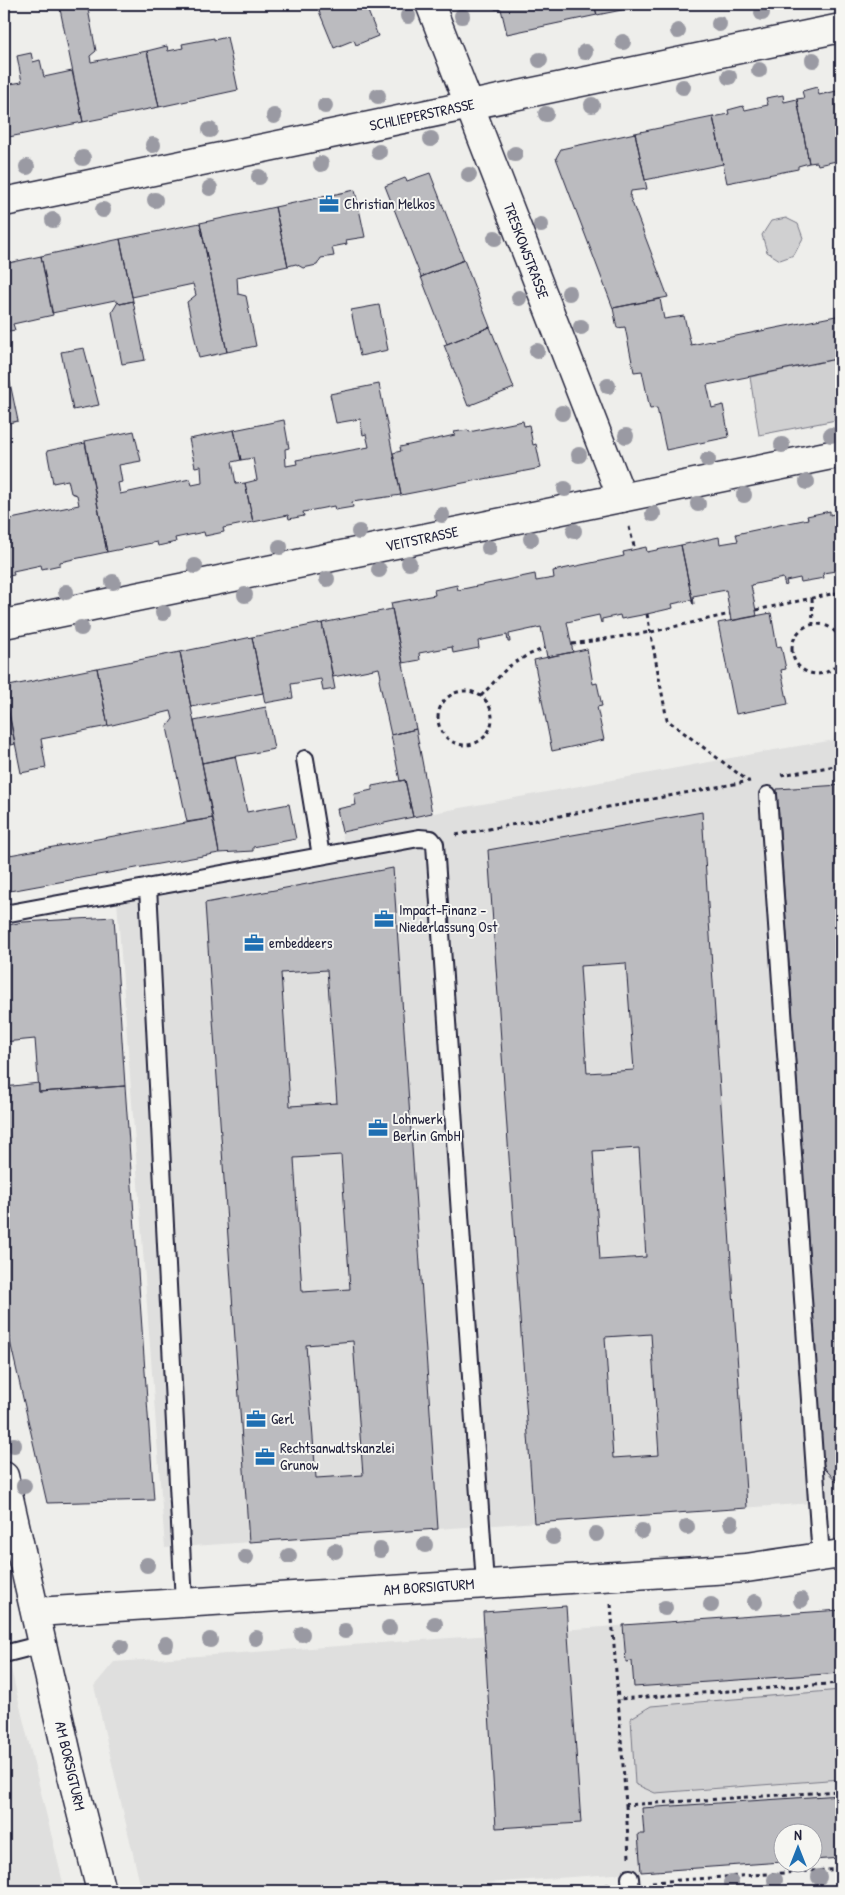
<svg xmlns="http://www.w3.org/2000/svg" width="845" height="1895" font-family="'Patrick Hand',sans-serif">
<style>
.built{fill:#dfdfde}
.green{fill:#d0d0d1;stroke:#797986}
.building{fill:#bbbbbf;stroke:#22223b;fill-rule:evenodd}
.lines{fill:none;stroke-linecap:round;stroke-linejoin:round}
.service-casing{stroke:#22223b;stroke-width:20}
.minor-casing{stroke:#22223b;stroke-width:31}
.tertiary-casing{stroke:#22223b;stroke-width:31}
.path{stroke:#22223b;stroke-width:3;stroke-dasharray:4 4;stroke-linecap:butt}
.service{stroke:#f6f6f2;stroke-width:16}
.minor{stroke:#f6f6f2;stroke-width:28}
.tertiary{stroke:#f6f6f2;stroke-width:28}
.tree{fill:#9a9aa3}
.labels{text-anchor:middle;stroke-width:4;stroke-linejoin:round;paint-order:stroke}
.street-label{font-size:15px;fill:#22223b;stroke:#f6f6f2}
.poi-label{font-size:15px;fill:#22223b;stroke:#f6f6f2;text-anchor:start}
</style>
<rect width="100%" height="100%" fill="#eeeeeb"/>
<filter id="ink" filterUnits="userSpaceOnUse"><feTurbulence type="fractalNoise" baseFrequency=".02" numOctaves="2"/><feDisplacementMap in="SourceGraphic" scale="10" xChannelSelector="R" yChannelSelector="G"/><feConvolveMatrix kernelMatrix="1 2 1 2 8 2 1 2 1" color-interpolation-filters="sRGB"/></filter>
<g filter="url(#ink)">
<!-- built -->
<path class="built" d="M841,739V1501L165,1548L116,887L344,844L342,832L439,812L774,750Z
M841,1610V1858L813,1860L812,1832H782V1862L378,1891H148L140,1884L94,1686L114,1662Z
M4,1641L7,1653L65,1891H4Z"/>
<!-- green -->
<path class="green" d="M786,218L798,224L803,238L794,255L780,260L767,252L762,235L771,221Z
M841,358V419L759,435L750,377Z
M841,1690V1779L655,1793L635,1784L631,1718L651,1706Z"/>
<!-- building -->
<path class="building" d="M59,4H87L96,51L90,56L91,62L147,51L159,107L83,122Z
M316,4H365L378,36L356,45L354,40L334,48Z
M494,4H594L597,15L507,34L501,9H495Z
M594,4H651L597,15Z
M227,37L238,90L159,107L147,51L167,46L168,51L183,48L182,44L214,38V40Z
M31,53L33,62L40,60L44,77L72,71L83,122L4,138V85L22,82L17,56Z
M817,87L819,95L841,90V160L818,165L817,162L809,163L797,99L804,98L802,91Z
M783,95L784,102L797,99L809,163L798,166V169L727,183L713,117L729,114L728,110L743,106L745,110L768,105L766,98Z
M713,117L723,164L645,180L635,133Z
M635,133L647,189L631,191L630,197L668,297L613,308L556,158L561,149Z
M430,173L464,260L421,277L385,186L405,178L407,181Z
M355,190L365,237L346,240L347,244L332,247L334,256L321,258L317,265L303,268L296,264L288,266L275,207Z
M275,207L288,266L237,277L238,294L246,296L256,346L227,352L200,223Z
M200,223L227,352L199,358L187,302L196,295L193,284L132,297L120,239Z
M120,239L133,301L120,304L115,300L52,313L41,256Z
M41,256L53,315L13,324L15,330L4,332V264Z
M464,260L490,327L447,344L421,277Z
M660,299L664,319L684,316L691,345L841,315V358L707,385L712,408L723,405L729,437L666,450L657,408L650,409L642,371L634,372L625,327L617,328L613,308Z
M133,301L145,360L122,364L112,312L118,302L120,304Z
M379,305L388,350L360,356L351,310Z
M490,327L514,388L468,406L444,345Z
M84,348L99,405L73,410L61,352Z
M4,364H6L18,421L4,424Z
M379,384L401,495L352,502L353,507L335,510L334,506L303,512L304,516L289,519L288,515L253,522L245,483L257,480L253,458L241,460L234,430L284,420L289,448L285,449L286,466L297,464L296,460L369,447L366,434L363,435L360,419L336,423L330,394Z
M523,421L524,426L529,425L533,445L536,444L541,468L401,495L393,453L401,451L400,447L455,435L454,432L468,430L469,432Z
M234,430L241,460L232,462L236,484L245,483L253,522L223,528L224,532L205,536L204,532L175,538L176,542L158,546L157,542L107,552L85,441L134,431L141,461L119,465L122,482L118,483L120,494L190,479L192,485L202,483L201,466L195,467L189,439Z
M85,443L107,552L60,562V565L42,569L41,565L13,571L14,575L4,577V524H7L6,520L79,505L77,495L71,493L68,480L53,483L47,451Z
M830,511V515L841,512V574L837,575L836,571L823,573L824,578L801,582L800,578L786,581L787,585L785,586L783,578L751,585L757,616L731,621L726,590L693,596L694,604H693L681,545L719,537L720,544L738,541L736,534L808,519L807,516Z
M681,545L693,604L691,600L672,604L673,608L647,614L621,619L620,615L602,619V623H601L599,615L567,622L573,652L547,657L541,627L509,634L510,642H508L507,635L478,641L479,648L453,653L452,647L419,653L420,660L403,663L391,603L435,595L434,590L457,585L458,590L535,574L536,581L554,578L553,571L624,556L623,552L646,547L647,552Z
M392,609L416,729L391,735L379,680L381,677L379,668L333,677L322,623Z
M771,613L777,647L781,646L786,669L781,670L788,704L736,714L718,623Z
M322,623L335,689L323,691L321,679L291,684L293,698L265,703L252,637Z
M252,637L263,693L191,707L180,652Z
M587,649L593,684L597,683L602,706L597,707L604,740L552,751L534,660Z
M180,652L213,818L187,822L167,727L173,719L171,711L108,726L97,668Z
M97,668L108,726L41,739L46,768L21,773L4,687Z
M4,691L15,744L4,747Z
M266,707L274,749L202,763L194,721Z
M416,729L432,813L413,817L405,780L400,781L391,735Z
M235,756L247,812L289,804L296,839L253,847V851L219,853L202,763Z
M405,780L413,817L342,832L337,809L356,805L354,794L372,790V786Z
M841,785V1486L826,1470L823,1463L777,789Z
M702,812L747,1508L534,1523L488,850ZM626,963L634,1070L587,1073L580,966ZM639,1148L646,1257L600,1260L593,1151ZM651,1334L659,1455L613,1458L605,1337Z
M213,818L219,853L4,892V856Z
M393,868L438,1529L249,1542L205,903ZM327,970L337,1103L290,1106L281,973ZM341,1155L350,1289L302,1292L294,1158ZM353,1341L363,1475L316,1478L306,1345Z
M114,917L125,1086L39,1092L35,1039L4,1042V926L23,922Z
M39,1083V1092L125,1086L154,1500L47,1503L4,1315V1087Z
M566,1606L581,1823L496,1828L483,1612Z
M841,1610V1673L634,1687L632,1661L626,1662L623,1625Z
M841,1795V1858L812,1860V1832H782V1862L641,1872L638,1834H644L642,1808Z"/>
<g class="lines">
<defs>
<path id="service" d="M305,759L321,856
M768,795L821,1558
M148,887L184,1603
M4,914L419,838L431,839L435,844L485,1584
M4,1654L43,1644
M630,1878L631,1891"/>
<path id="minor" d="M430,4L622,498
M4,202L841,28
M4,1476L71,1772L101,1891
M36,1612L746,1568L841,1554"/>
<path id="tertiary" d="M4,624L841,453"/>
</defs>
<!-- service casing -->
<use href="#service" class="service-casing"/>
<!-- minor casing -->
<use href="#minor" class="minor-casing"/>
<!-- tertiary casing -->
<use href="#tertiary" class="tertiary-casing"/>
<!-- path -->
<path class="path" d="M629,527L635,550
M812,598L813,624
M756,610L841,592
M647,614L667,720L748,781
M792 649a25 25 0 1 1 50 0a25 25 0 1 1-50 0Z
M572,644L651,632L730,614
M438 718a27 27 0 1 1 54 0a27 27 0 1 1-54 0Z
M481,696L508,667L526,656L545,648
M781,775L841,765
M456,835L750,781
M611,1604L618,1699
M841,1683L618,1699L626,1805L841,1791
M626,1805L629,1857
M652,1882L841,1869
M517,1891L609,1885"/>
<!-- service -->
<use href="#service" class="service"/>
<!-- minor -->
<use href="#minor" class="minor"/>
<!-- tertiary -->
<use href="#tertiary" class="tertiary"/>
</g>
<!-- trees -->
<g class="tree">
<circle cx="762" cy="13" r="8"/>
<circle cx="408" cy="16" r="8"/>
<circle cx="462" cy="16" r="8"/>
<circle cx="719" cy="24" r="8"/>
<circle cx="678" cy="31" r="8"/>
<circle cx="623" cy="42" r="8"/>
<circle cx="585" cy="52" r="8"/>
<circle cx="540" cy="60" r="8"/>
<circle cx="813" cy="60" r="8"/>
<circle cx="759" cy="70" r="8"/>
<circle cx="729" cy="77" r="8"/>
<circle cx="683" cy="87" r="8"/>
<circle cx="378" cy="96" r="8"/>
<circle cx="592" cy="105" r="8"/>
<circle cx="325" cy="106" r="8"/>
<circle cx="546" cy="114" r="8"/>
<circle cx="274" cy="116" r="8"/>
<circle cx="210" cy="130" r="8"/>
<circle cx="431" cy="139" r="8"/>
<circle cx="153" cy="145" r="8"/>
<circle cx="379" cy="152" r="8"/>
<circle cx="515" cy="154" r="8"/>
<circle cx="83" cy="158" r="8"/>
<circle cx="321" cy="164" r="8"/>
<circle cx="27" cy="167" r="8"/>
<circle cx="469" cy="175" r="8"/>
<circle cx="259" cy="177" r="8"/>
<circle cx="210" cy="188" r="8"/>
<circle cx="155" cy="200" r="8"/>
<circle cx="103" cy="210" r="8"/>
<circle cx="53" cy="220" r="8"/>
<circle cx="541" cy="225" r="8"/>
<circle cx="495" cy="238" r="8"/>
<circle cx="569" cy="293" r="8"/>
<circle cx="519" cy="298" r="8"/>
<circle cx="581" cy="327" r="8"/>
<circle cx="537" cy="351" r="8"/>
<circle cx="608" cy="386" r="8"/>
<circle cx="562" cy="413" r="8"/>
<circle cx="831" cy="435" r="8"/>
<circle cx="626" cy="436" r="8"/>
<circle cx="782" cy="445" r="8"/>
<circle cx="579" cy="455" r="8"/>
<circle cx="708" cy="460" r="8"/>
<circle cx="807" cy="482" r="8"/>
<circle cx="565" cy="489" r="8"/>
<circle cx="744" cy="495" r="8"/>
<circle cx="698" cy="504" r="8"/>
<circle cx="653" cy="514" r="8"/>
<circle cx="442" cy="515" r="8"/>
<circle cx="574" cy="531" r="8"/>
<circle cx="359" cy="532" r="8"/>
<circle cx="531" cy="539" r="8"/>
<circle cx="280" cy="547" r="8"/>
<circle cx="489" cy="548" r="8"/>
<circle cx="409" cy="563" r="8"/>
<circle cx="195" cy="566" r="8"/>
<circle cx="379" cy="570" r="8"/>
<circle cx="327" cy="579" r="8"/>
<circle cx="113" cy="582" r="8"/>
<circle cx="66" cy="592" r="8"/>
<circle cx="245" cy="595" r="8"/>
<circle cx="163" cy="613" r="8"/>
<circle cx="81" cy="628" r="8"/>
<circle cx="14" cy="1445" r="8"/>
<circle cx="24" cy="1486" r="8"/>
<circle cx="731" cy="1523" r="8"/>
<circle cx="687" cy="1527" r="8"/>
<circle cx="642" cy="1531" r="8"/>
<circle cx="596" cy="1534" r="8"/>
<circle cx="553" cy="1537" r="8"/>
<circle cx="425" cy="1545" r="8"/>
<circle cx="380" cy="1550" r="8"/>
<circle cx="335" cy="1551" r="8"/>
<circle cx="289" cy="1556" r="8"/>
<circle cx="246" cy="1557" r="8"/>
<circle cx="147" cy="1565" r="8"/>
<circle cx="801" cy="1600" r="8"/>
<circle cx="755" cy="1602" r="8"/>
<circle cx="711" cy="1605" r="8"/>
<circle cx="665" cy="1608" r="8"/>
<circle cx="435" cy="1624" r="8"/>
<circle cx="389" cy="1628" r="8"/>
<circle cx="345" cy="1631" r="8"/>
<circle cx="302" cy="1634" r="8"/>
<circle cx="256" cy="1638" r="8"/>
<circle cx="210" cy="1640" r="8"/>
<circle cx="166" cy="1644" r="8"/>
<circle cx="121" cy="1647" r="8"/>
<circle cx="819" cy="1877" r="8"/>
<circle cx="775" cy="1880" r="8"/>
<circle cx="731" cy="1883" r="8"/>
</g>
</g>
<!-- icons -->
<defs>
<symbol id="office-bare" viewBox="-9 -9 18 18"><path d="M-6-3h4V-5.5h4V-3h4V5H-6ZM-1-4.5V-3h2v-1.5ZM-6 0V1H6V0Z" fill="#1f6fb2" stroke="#f6f6f2" stroke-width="2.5" paint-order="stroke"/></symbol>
</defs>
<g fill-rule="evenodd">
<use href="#office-bare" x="315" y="190" width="28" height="28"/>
<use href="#office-bare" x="370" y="905" width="28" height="28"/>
<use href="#office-bare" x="240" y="929" width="28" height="28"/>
<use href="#office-bare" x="364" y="1114" width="28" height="28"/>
<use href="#office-bare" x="242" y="1405" width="28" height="28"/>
<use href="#office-bare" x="251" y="1443" width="28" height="28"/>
</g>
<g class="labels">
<!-- street labels -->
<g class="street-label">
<text transform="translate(422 115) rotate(-12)" y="5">SCHLIEPERSTRASSE</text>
<text transform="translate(526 251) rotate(69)" y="5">TRESKOWSTRASSE</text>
<text transform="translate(422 539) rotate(-12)" y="5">VEITSTRASSE</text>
<text transform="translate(429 1587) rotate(-4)" y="5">AM BORSIGTURM</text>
<text transform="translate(70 1766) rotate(77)" y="5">AM BORSIGTURM</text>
</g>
<!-- poi labels -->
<g class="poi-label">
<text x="344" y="209">Christian Melkos</text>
<text x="399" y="915">Impact-Finanz -<tspan x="399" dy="17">Niederlassung Ost</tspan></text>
<text x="269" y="948">embeddeers</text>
<text x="393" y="1124">Lohnwerk<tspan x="393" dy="17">Berlin GmbH</tspan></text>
<text x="271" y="1424">Gerl</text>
<text x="280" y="1453">Rechtsanwaltskanzlei<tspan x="280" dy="17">Grunow</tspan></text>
</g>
</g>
<!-- margin -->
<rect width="845" height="1895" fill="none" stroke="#f6f6f2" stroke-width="20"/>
<rect x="10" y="10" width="825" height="1875" fill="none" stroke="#22223b" stroke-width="2" filter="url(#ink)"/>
<!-- north arrow -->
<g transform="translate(798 1848)"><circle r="24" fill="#f6f6f2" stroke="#a1a1a9"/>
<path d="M0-4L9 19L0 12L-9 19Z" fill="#1f6fb2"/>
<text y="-8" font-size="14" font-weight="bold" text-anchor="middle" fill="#22223b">N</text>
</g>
</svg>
